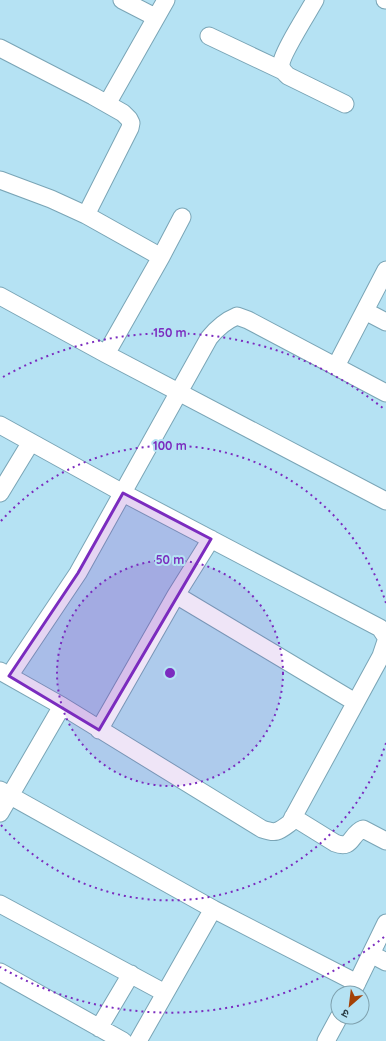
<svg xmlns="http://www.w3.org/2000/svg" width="386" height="1041" font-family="Quicksand,'Noto Sans Devanagari',sans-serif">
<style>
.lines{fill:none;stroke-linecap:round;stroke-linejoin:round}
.minor-casing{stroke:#7aa5b6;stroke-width:19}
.minor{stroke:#fff;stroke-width:17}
.marked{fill:#7b2cbf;fill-opacity:0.2;stroke:#7b2cbf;stroke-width:3;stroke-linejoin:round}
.ring{fill:none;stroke:#7b2cbf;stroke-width:2;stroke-dasharray:2 4}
.centre{fill:#7b2cbf;stroke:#b5e2f3;stroke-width:2}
.ring-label{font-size:12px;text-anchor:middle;font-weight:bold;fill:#7b2cbf;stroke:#b5e2f3;stroke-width:4;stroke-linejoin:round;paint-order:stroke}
</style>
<rect width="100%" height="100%" fill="#b5e2f3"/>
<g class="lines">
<defs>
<path id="minor" d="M122,0L155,17
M315,0C309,11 280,56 281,66C282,71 285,73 288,76L345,104
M385,0H386
M209,36L283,71
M0,48L93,96L123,113L129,119L131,123L130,128L86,215
M107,104L166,0
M0,180L51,199L86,215L161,257
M0,296L106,354L386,501
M365,311L386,322
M106,354L161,257L182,217
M336,366L386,270
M0,425L123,493L380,628L386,637
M0,493L31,442
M176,595L355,702
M0,671L62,706L262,829C276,834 278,832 290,823L381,656L386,641
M9,676L78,573L209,338C217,328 225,321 237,316L248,320L386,393
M99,730L176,595L211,539
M0,790L213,909L357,983
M0,813L62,706
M293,817L335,843C353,850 350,834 363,829L386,841
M0,904L165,993
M371,954L386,962
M0,972L123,1041
M352,993L386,923
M99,1028L131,974
M138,1041L213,909
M326,1041L339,1017"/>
</defs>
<!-- minor casing -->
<use href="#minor" class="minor-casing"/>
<!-- minor -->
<use href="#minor" class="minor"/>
</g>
<!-- marked area -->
<path class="marked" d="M123,493L211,539L99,730L9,676L78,573Z"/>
<!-- distance rings -->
<circle cx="170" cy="673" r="113" fill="#7b2cbf" fill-opacity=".12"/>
<g class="ring">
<circle cx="170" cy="673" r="113"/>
<path d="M386 743A227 227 0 0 1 1 825M1 521A227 227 0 0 1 386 603"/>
<path d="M384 937A340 340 0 0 1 0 967M3 377A340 340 0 0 1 384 409"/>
</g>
<circle cx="170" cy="673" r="6" class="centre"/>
<g class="ring-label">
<text x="170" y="337">150 m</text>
<text x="170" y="450">100 m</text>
<text x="170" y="564">50 m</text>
</g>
<!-- north arrow -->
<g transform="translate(350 1005) rotate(208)"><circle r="19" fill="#b5e2f3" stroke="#7fa1ae"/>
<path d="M0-3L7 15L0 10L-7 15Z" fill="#a44106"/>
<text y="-6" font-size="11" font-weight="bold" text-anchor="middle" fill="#2d3f47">उ</text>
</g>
</svg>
